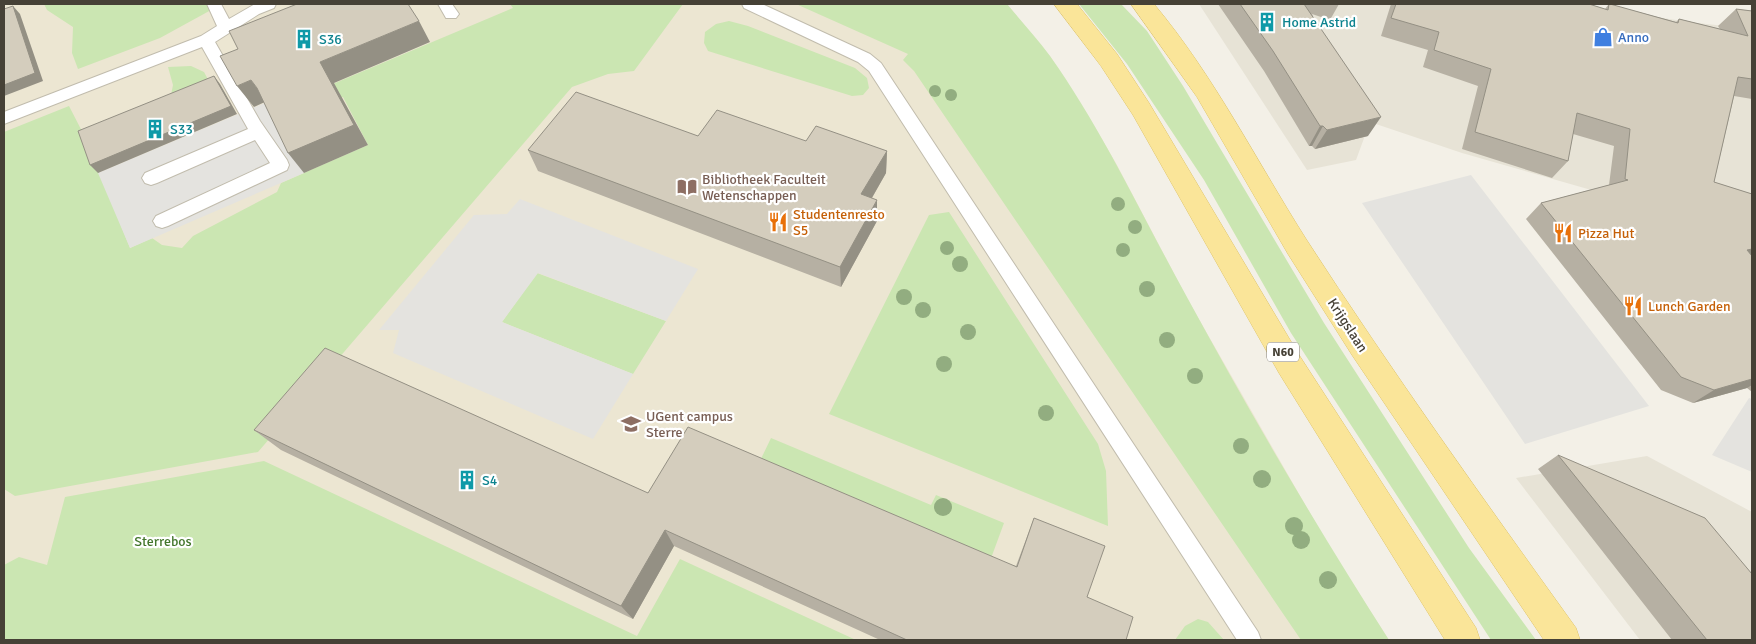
<svg xmlns="http://www.w3.org/2000/svg" width="1756" height="644" font-family="Signika,sans-serif">
<style>
.residential{fill:#e7e3d6}
.education{fill:#ece6d2}
.green{fill:#cbe6b2}
.parking{fill:#e4e3df}
.lines{fill:none;stroke-linecap:round;stroke-linejoin:round}
.lane-casing{stroke:#c1bcad;stroke-width:2}
.primary-casing{stroke:#dfc469;stroke-width:1}
.lane{fill:#fff;fill-rule:evenodd}
.primary{fill:#fae599;fill-rule:evenodd}
.tree{fill:#92ad80}
.wall{fill:#b6b0a3}
.shaded-wall{fill:#949084}
.building{fill:#d4cdbd;stroke:#949084}
.labels{text-anchor:middle;stroke-width:4.5;stroke-linejoin:round;paint-order:stroke}
.shield{fill:#fff;stroke:#7e7a72;stroke-width:1}
.shield-label{font-size:12px;font-weight:bold;fill:#464136}
.culture-label{font-size:14px;fill:#0d838f;stroke:#fff;text-anchor:start}
.shop-label{font-size:14px;fill:#366cbe;stroke:#fff;text-anchor:start}
.education-label{font-size:14px;fill:#785e54;stroke:#fff;text-anchor:start}
.food-label{font-size:14px;fill:#c56008;stroke:#fff;text-anchor:start}
.street-label{font-size:14px;fill:#464136;stroke:#fff}
.park-label{font-size:14px;fill:#43762c;stroke:#fff}
</style>
<rect width="100%" height="100%" fill="#f3f0e7"/>
<!-- residential -->
<path class="residential" d="M1199,4H1571L1689,22L1752,29V236L1462,153L1370,122L1356,160L1307,170Z
M1647,456L1752,512V640H1640L1516,478Z"/>
<!-- education -->
<path class="education" d="M4,4H1007L1050,56L1086,112L1117,165L1188,300L1330,548L1389,640H4Z"/>
<!-- green -->
<path class="green" d="M44,4H222L160,38L78,69L72,53L73,27L47,10Z
M510,4H683L634,71L608,74L572,87L258,452L15,496L4,489V132L69,106L86,139L130,248L152,238L162,245L182,248L193,236L277,192L281,183L368,145L343,97L280,124L271,110L513,8Z
M796,4H1007C1021,21 1037,38 1050,56C1104,132 1143,218 1188,299C1251,415 1318,529 1389,640H1301L914,71L903,60L908,54Z
M1079,4H1121L1147,31L1183,86L1324,323L1469,548L1536,640H1491L1291,333L1204,180L1127,64Z
M729,21L748,26L855,68L867,78L869,88L863,95L852,96L708,51L704,43L705,32L716,24Z
M191,66L204,72L212,87L169,105L173,85L168,67Z
M949,212L1098,444L1106,471L1108,526L829,414L929,215Z
M537,273L666,321L633,374L502,322Z
M771,438L931,505L936,495L1004,523L990,561L759,463Z
M264,461L637,636L680,559L856,640H4V565L19,557L47,565L65,497Z
M1198,619L1208,622L1224,640H1175L1185,626Z"/>
<!-- parking -->
<path class="parking" d="M267,102L304,173L130,248L98,173Z
M1471,175L1649,406L1525,444L1362,203Z
M520,199L698,269L666,321L538,273L502,322L633,374L593,439L393,353L399,330H379L474,215L507,214Z
M1749,398L1752,399V472L1712,455Z"/>
<g class="lines">
<defs>
<path id="lane" d="M207,4H221L229,19L255,4H276L274,8L259,14L215,42L260,121L287,160L289,165L287,170L168,226L162,228L156,226L153,221L156,216L270,163L255,140L157,183L151,185L145,183L142,178L145,173L248,129L202,47L4,124V112L201,36L217,26Z
M438,4H452L459,14L456,18H446Z
M742,4H762L870,54L881,63L1258,632L1261,640H1237L869,71L858,62L744,8Z"/>
<path id="primary" d="M1054,4H1077L1117,54L1149,103L1299,355L1476,628L1480,640H1445L1279,373L1133,115L1101,66Z
M1131,4H1154C1214,76 1256,160 1306,239C1392,372 1484,500 1576,628L1580,640H1544L1352,355L1288,254L1197,97Z"/>
</defs>
<!-- lane casing -->
<use href="#lane" class="lane-casing"/>
<!-- primary casing -->
<use href="#primary" class="primary-casing"/>
<!-- lane -->
<use href="#lane" class="lane"/>
<!-- primary -->
<use href="#primary" class="primary"/>
</g>
<!-- trees -->
<g class="tree">
<circle cx="935" cy="91" r="6"/>
<circle cx="951" cy="95" r="6"/>
<circle cx="1118" cy="204" r="7"/>
<circle cx="1135" cy="227" r="7"/>
<circle cx="947" cy="248" r="7"/>
<circle cx="1123" cy="250" r="7"/>
<circle cx="960" cy="264" r="8"/>
<circle cx="1147" cy="289" r="8"/>
<circle cx="904" cy="297" r="8"/>
<circle cx="923" cy="310" r="8"/>
<circle cx="968" cy="332" r="8"/>
<circle cx="1167" cy="340" r="8"/>
<circle cx="944" cy="364" r="8"/>
<circle cx="1195" cy="376" r="8"/>
<circle cx="1046" cy="413" r="8"/>
<circle cx="1241" cy="446" r="8"/>
<circle cx="1262" cy="479" r="9"/>
<circle cx="943" cy="507" r="9"/>
<circle cx="1294" cy="526" r="9"/>
<circle cx="1301" cy="540" r="9"/>
<circle cx="1328" cy="580" r="9"/>
</g>
<!-- wall -->
<path class="wall" d="M1218,4H1339L1330,20L1312,14L1368,136L1315,149L1312,146H1309L1264,71Z
M1391,4H1589L1605,9L1609,4L1676,22L1679,19L1720,29L1718,26L1736,9L1752,11V99L1734,96L1714,182L1752,194V392L1747,388L1693,403L1661,390L1526,219L1541,203L1609,185L1614,146L1573,134L1568,161L1552,178L1462,149L1478,86L1423,67L1428,50L1381,36Z
M698,136L806,141L887,151L886,173L872,198L877,221L841,287L538,171L528,150Z
M254,430L648,493L1016,566L1034,518L1087,597L1126,640H880L674,546L633,619L281,450Z
M1558,455L1752,640H1672L1538,469Z"/>
<!-- shaded-wall -->
<path class="shaded-wall" d="M13,6L20,14L43,81L4,96V85Z
M419,21L430,42L334,83L368,145L304,173L288,153L320,62Z
M214,76L220,84L237,114L98,173L90,165Z
M251,80L267,101L254,107L237,86Z
M1381,117L1368,136L1315,149L1327,130Z
M1320,126H1323L1312,146H1309Z
M887,151L886,173L862,215L861,194Z
M877,200V221L841,287L840,267Z
M1752,249V258L1747,250Z
M1752,379V385L1747,388L1693,403L1714,390Z
M665,530L674,546L633,619L621,606Z"/>
<!-- building -->
<path class="building" d="M297,4H408L419,21L320,62L354,125L288,153L257,88L251,80L237,86L220,56L238,49L229,31Z
M1240,4H1304L1381,117L1327,130L1323,126H1320L1273,51Z
M1396,4H1589L1608,10L1609,4H1610L1678,23L1679,19L1748,36L1736,9L1752,11V79L1738,77L1714,182L1752,194V249L1747,250L1752,256V379L1714,390L1681,377L1541,203L1628,180L1625,179L1630,129L1577,113L1568,161L1475,132L1491,69L1434,50L1439,32L1391,18Z
M13,6L35,73L4,85V9Z
M214,76L231,106L90,165L78,131Z
M576,92L698,136L717,110L806,141L816,126L887,151L861,194L877,200L840,267L528,150Z
M325,348L648,493L688,427L1017,567L1034,518L1105,546L1087,597L1133,617L1126,640H907L665,530L621,606L254,430Z
M1558,455L1705,518L1752,574V640H1707Z"/>
<!-- icons -->
<defs>
<symbol id="building-bare" viewBox="-9 -9 18 18"><path d="M-4-6H4V6H1V3H-1V6H-4ZM-2.5-4.3h1.7v1.8h-1.7ZM.8-4.3h1.7v1.8H.8ZM-2.5-1h1.7V.8h-1.7ZM.8-1h1.7V.8H.8Z" fill="#0f9aa8" stroke="#fff" stroke-width="2.5" paint-order="stroke"/></symbol>
<symbol id="shop-bare" viewBox="-9 -9 18 18"><path d="M-5-2.5h2.3a2.7 3.5 0 0 1 5.4 0H5L5.5 6h-11ZM-1.5-2.5h3a1.5 2.3 0 0 0-3 0Z" fill="#3f7fe0" stroke="#fff" stroke-width="2.5" paint-order="stroke"/></symbol>
<symbol id="library-bare" viewBox="-9 -9 18 18"><path d="M-6-4Q-3-5.5-.7-3.5V5Q-3 3-6 4ZM6-4Q3-5.5 .7-3.5V5Q3 3 6 4Z" fill="#8d6e63" stroke="#fff" stroke-width="2.5" paint-order="stroke"/></symbol>
<symbol id="restaurant-bare" viewBox="-9 -9 18 18"><path d="M-5-6h1v4h1v-4h1v4h1v-4h1v5L-1.5 .5V6h-2V.5L-5-1ZM5-6V6H3V1.5H1.5Q1.5-4 5-6Z" fill="#e8710a" stroke="#fff" stroke-width="2.5" paint-order="stroke"/></symbol>
<symbol id="university-bare" viewBox="-9 -9 18 18"><path d="M0-5L7-2L0 1L-7-2ZM-4 1L0 2.5L4 1V4Q0 6-4 4Z" fill="#8d6e63" stroke="#fff" stroke-width="2.5" paint-order="stroke"/></symbol>
</defs>
<g fill-rule="evenodd">
<use href="#building-bare" x="1253" y="8" width="28" height="28"/>
<use href="#shop-bare" x="1589" y="23" width="28" height="28"/>
<use href="#building-bare" x="290" y="25" width="28" height="28"/>
<use href="#building-bare" x="141" y="115" width="28" height="28"/>
<use href="#library-bare" x="673" y="173" width="28" height="28"/>
<use href="#restaurant-bare" x="764" y="208" width="28" height="28"/>
<use href="#restaurant-bare" x="1549" y="219" width="28" height="28"/>
<use href="#restaurant-bare" x="1619" y="292" width="28" height="28"/>
<use href="#university-bare" x="617" y="410" width="28" height="28"/>
<use href="#building-bare" x="453" y="466" width="28" height="28"/>
</g>
<g class="labels">
<!-- shield labels -->
<rect class="shield" x="1267" y="342.5" width="32" height="19" rx="4"/>
<g class="shield-label">
<text x="1283" y="356">N60</text>
</g>
<!-- culture labels -->
<g class="culture-label">
<text x="1282" y="27">Home Astrid</text>
<text x="319" y="44">S36</text>
<text x="170" y="134">S33</text>
<text x="482" y="485">S4</text>
</g>
<!-- shop labels -->
<g class="shop-label">
<text x="1618" y="42">Anno</text>
</g>
<!-- education labels -->
<g class="education-label">
<text x="702" y="184">Bibliotheek Faculteit<tspan x="702" dy="16">Wetenschappen</tspan></text>
<text x="646" y="421">UGent campus<tspan x="646" dy="16">Sterre</tspan></text>
</g>
<!-- food labels -->
<g class="food-label">
<text x="793" y="219">Studentenresto<tspan x="793" dy="16">S5</tspan></text>
<text x="1578" y="238">Pizza Hut</text>
<text x="1648" y="311">Lunch Garden</text>
</g>
<!-- street labels -->
<g class="street-label">
<text transform="translate(1348 325) rotate(57)" y="5">Krijgslaan</text>
</g>
<!-- park labels -->
<g class="park-label">
<text x="163" y="546">Sterrebos</text>
</g>
</g>
<!-- border -->
<rect width="1756" height="644" fill="none" stroke="#464136" stroke-width="10"/>
</svg>
